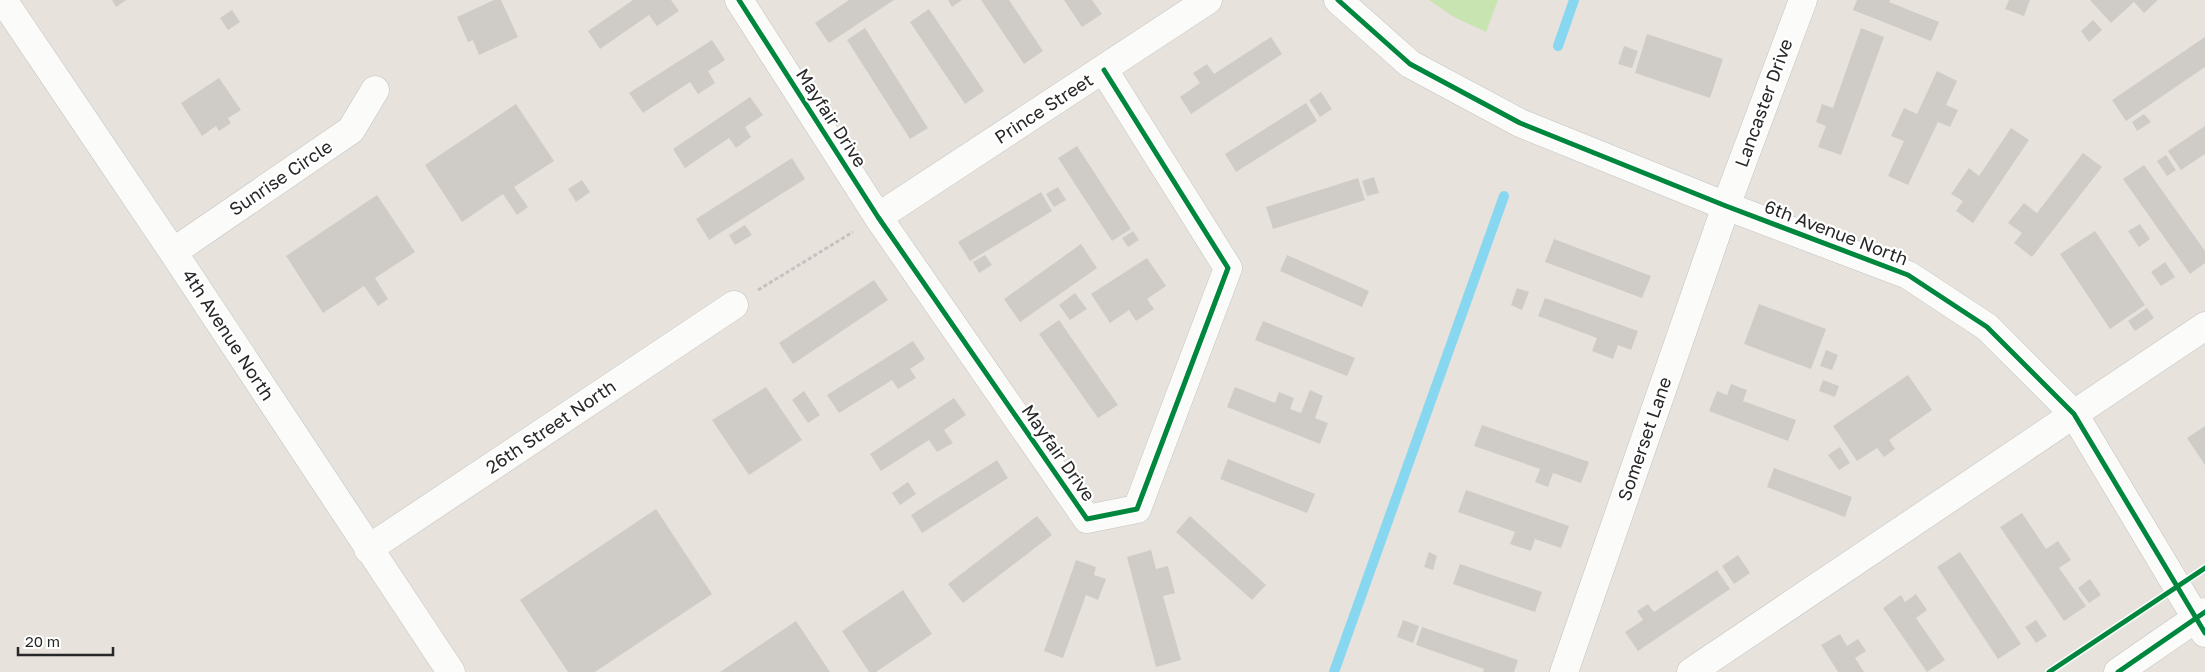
<svg xmlns="http://www.w3.org/2000/svg" width="2205" height="672" font-family="'Golos Text',sans-serif">
<style>
.green{fill:#c8e5b1}
.lines{fill:none;stroke-linecap:round;stroke-linejoin:round}
.stream{stroke:#88d7f0;stroke-width:10}
.building{fill:#cfccc7}
.street-casing{stroke:#c3c2c2;stroke-width:29}
.path{stroke:#c4c3c2;stroke-width:3;stroke-dasharray:4 2.5;stroke-linecap:butt}
.street{stroke:#fbfbfa;stroke-width:28}
.cycleway-casing{stroke:#fff;stroke-width:8}
.cycleway{stroke:#00873e;stroke-width:5}
.labels{text-anchor:middle;stroke-width:4.5;stroke-linejoin:round;paint-order:stroke}
.street-label{font-size:18px;fill:#272727;stroke:#fff}
</style>
<rect width="100%" height="100%" fill="#e7e2dc"/>
<!-- green -->
<path class="green" d="M1429,0H1498L1486,32L1454,17Z"/>
<g class="lines">
<!-- stream -->
<path class="stream" d="M1558,46L1574,0
M1334,672L1504,196"/>
</g>
<!-- building -->
<path class="building" d="M112,0H126L116,7Z
M494,0H501L518,37L479,55L473,40L468,42L457,17Z
M633,0H671L679,11L657,26L649,15L600,49L588,31Z
M849,0H894L829,43L815,23Z
M948,0H962L952,7Z
M981,0H1009L1043,51L1024,64Z
M1064,0H1092L1102,14L1082,27Z
M1857,0H1890L1889,2L1939,22L1931,41L1853,10Z
M2009,0H2030L2024,16L2005,9Z
M2090,0H2158L2144,13L2134,2L2111,23Z
M929,9L984,91L965,104L910,22Z
M232,10L240,22L228,30L220,18Z
M2093,20L2102,30L2089,42L2081,31Z
M865,28L928,128L910,139L847,40Z
M1861,28L1884,37L1841,155L1818,147L1826,126L1816,122L1822,104L1833,108Z
M1647,34L1723,59L1710,98L1635,73Z
M1271,37L1282,54L1191,114L1180,97L1200,83L1193,73L1207,64L1214,74Z
M2205,37V67L2126,121L2112,100Z
M712,40L725,60L708,71L715,83L698,94L690,82L643,113L629,93Z
M1624,46L1638,51L1632,68L1618,64Z
M1937,71L1957,81L1946,105L1958,110L1950,127L1938,122L1908,185L1888,176L1904,141L1891,136L1904,108L1917,114Z
M219,78L241,110L228,118L231,123L219,131L216,126L202,136L181,103Z
M1321,92L1332,109L1320,117L1309,100Z
M750,97L763,115L745,127L751,137L736,148L729,138L685,168L673,149Z
M1306,103L1317,121L1236,172L1225,154Z
M516,104L554,161L514,187L528,207L517,215L503,194L462,222L425,165Z
M2144,114L2151,122L2137,131L2132,122Z
M2205,126V154L2181,170L2168,151Z
M2011,128L2029,140L1973,223L1956,211L1963,201L1951,194L1969,168L1979,176Z
M1077,146L1131,229L1112,241L1058,158Z
M2083,153L2102,167L2032,257L2014,243L2022,233L2008,223L2024,203L2037,213Z
M2166,155L2176,170L2167,176L2157,161Z
M792,158L805,179L709,240L696,219Z
M2144,165L2205,251V263L2190,274L2123,179Z
M1374,177L1379,193L1367,196L1362,181Z
M1358,178L1365,200L1273,229L1266,207Z
M582,180L590,192L576,202L568,189Z
M1058,187L1066,200L1054,207L1046,194Z
M1041,192L1052,211L970,261L958,242Z
M377,195L415,252L375,278L388,299L378,306L364,286L323,313L286,256Z
M2140,224L2150,239L2139,247L2128,231Z
M745,225L752,235L735,245L729,235Z
M1133,231L1139,240L1128,247L1122,238Z
M2095,231L2145,305L2110,329L2060,254Z
M1554,239L1651,276L1642,298L1545,262Z
M1081,244L1097,268L1020,322L1004,299Z
M985,255L992,265L979,273L973,262Z
M1287,255L1369,291L1362,307L1280,271Z
M1147,258L1166,286L1147,299L1154,309L1136,321L1129,310L1110,323L1091,294Z
M2165,262L2175,277L2161,286L2151,272Z
M874,280L888,300L793,364L779,343Z
M1517,288L1529,292L1522,310L1511,305Z
M1075,293L1087,309L1070,320L1059,305Z
M1545,298L1638,331L1631,350L1618,345L1613,359L1592,351L1597,338L1538,316Z
M1759,304L1826,329L1811,369L1744,344Z
M2147,308L2154,318L2135,331L2128,321Z
M1059,320L1118,405L1098,418L1039,334Z
M1263,321L1355,358L1347,376L1255,340Z
M913,341L925,359L910,369L916,378L898,389L892,380L839,413L827,395Z
M1826,350L1838,355L1832,370L1820,366Z
M1908,375L1932,410L1889,440L1895,449L1884,457L1877,448L1857,461L1833,426Z
M1823,380L1839,386L1835,397L1819,391Z
M1731,384L1747,390L1743,401L1796,420L1788,441L1709,411L1717,391L1727,395Z
M766,387L802,440L749,475L712,420Z
M1235,387L1275,403L1279,392L1294,398L1290,409L1301,413L1310,390L1323,396L1315,418L1328,423L1320,444L1227,407Z
M804,391L820,415L808,423L792,400Z
M954,398L966,415L944,430L953,443L937,452L929,440L881,471L870,454Z
M1482,425L1589,462L1581,483L1553,473L1548,487L1535,482L1540,469L1474,446Z
M2205,426V465L2187,438Z
M1840,447L1850,463L1839,470L1828,455Z
M1228,459L1315,494L1307,513L1220,479Z
M997,460L1008,478L922,533L911,515Z
M1774,468L1852,497L1845,517L1767,487Z
M908,482L916,494L900,505L892,493Z
M1466,490L1569,526L1561,548L1535,539L1531,551L1510,544L1515,532L1458,512Z
M656,509L712,594L595,672H568L520,600Z
M2022,513L2046,549L2058,541L2071,560L2059,568L2086,606L2064,621L2000,527Z
M1037,516L1052,535L963,603L948,584Z
M1190,516L1266,585L1252,600L1176,532Z
M1151,550L1156,569L1168,566L1175,593L1163,596L1181,660L1156,667L1127,557Z
M1429,552L1437,556L1433,570L1424,567Z
M1960,552L2021,644L1998,659L1937,567Z
M1738,555L1750,573L1734,584L1722,566Z
M1076,560L1096,567L1094,575L1106,579L1098,600L1086,595L1063,658L1044,651Z
M1460,564L1542,592L1535,612L1453,584Z
M1717,570L1730,589L1638,651L1625,632L1643,620L1637,611L1648,604L1654,612Z
M2090,579L2101,595L2089,603L2078,588Z
M903,590L932,634L876,672H869L842,631Z
M1916,594L1927,610L1916,618L1945,660L1927,672L1883,608L1901,595L1905,602Z
M1403,620L1419,626L1413,643L1397,637Z
M2036,620L2047,636L2036,643L2025,627Z
M796,621L830,672H720Z
M1422,627L1518,660L1514,672H1483L1484,669L1416,645Z
M1840,634L1847,646L1858,639L1866,651L1855,658L1864,672H1838L1821,645Z"/>
<g class="lines">
<defs>
<path id="street" d="M3,0L173,252L451,672
M739,0L878,217L1087,519L1137,509L1228,268L1104,70
M1338,0L1410,64L1520,123L1726,206L1908,275L1987,327L2074,414L2205,633
M878,217L1208,0
M173,252L351,130L375,90
M368,549L734,305
M1564,672L1726,206L1803,0
M1691,672L2205,326
M2118,672L2205,612"/>
</defs>
<!-- street casing -->
<use href="#street" class="street-casing"/>
<!-- path -->
<path class="path" d="M758,290L853,232"/>
<!-- street -->
<use href="#street" class="street"/>
<defs>
<path id="cycleway" d="M739,0L878,217L1087,519L1137,509L1228,268L1104,70
M1338,0L1410,64L1520,123L1726,206L1908,275L1987,327L2074,414L2205,633
M2049,672L2205,568
M2118,672L2205,612"/>
</defs>
<!-- cycleway casing -->
<use href="#cycleway" class="cycleway-casing"/>
<!-- cycleway -->
<use href="#cycleway" class="cycleway"/>
</g>
<g class="labels">
<!-- street labels -->
<g class="street-label">
<text transform="translate(1764 103) rotate(-70)" y="6">Lancaster Drive</text>
<text transform="translate(1044 109) rotate(-33)" y="6">Prince Street</text>
<text transform="translate(831 118) rotate(57)" y="6">Mayfair Drive</text>
<text transform="translate(281 178) rotate(-34)" y="6">Sunrise Circle</text>
<text transform="translate(1836 233) rotate(21)" y="6">6th Avenue North</text>
<text transform="translate(228 335) rotate(57)" y="6">4th Avenue North</text>
<text transform="translate(551 427) rotate(-34)" y="6">26th Street North</text>
<text transform="translate(1645 439) rotate(-71)" y="6">Somerset Lane</text>
<text transform="translate(1058 453) rotate(55)" y="6">Mayfair Drive</text>
</g>
</g>
<!-- scale -->
<path d="M18 647v8h95v-8" fill="none" stroke="#272727" stroke-width="2.5"/>
<text x="25" y="647" font-size="15" fill="#272727" stroke="#ffffff" stroke-width="4" paint-order="stroke">20 m</text>
</svg>
